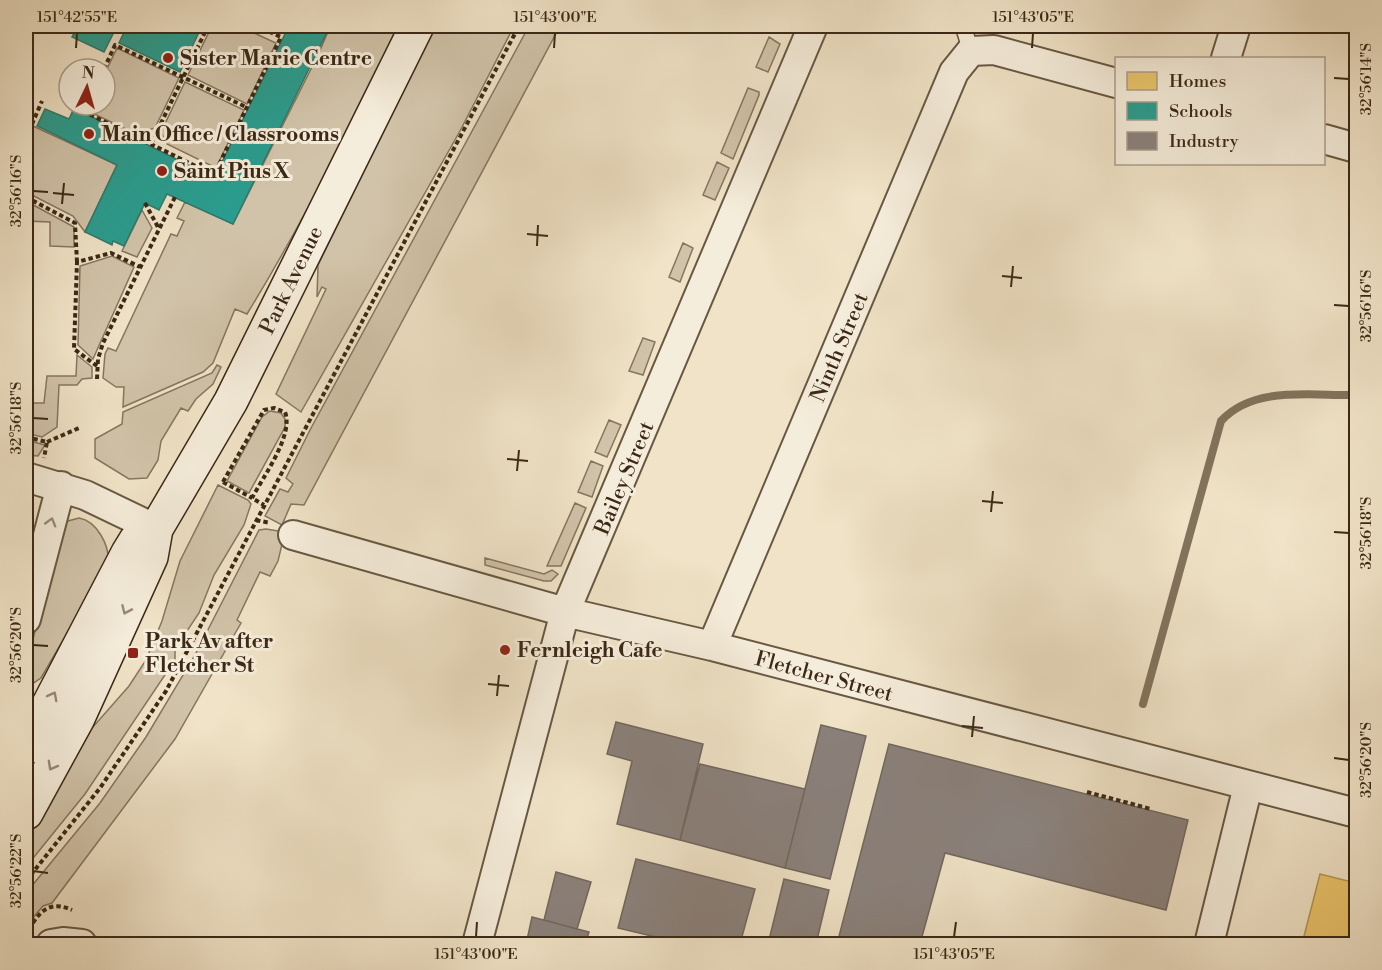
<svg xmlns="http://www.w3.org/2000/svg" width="1382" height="970" font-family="'Libre Bodoni',serif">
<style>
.green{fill:#d1c3a9;stroke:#867660;stroke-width:1.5}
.homes{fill:#e9c46a;stroke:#b59651;stroke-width:1.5}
.schools{fill:#2a9d8f;stroke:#2f7a6b;stroke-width:1.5}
.industry{fill:#8a817c;stroke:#72675d;stroke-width:1.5}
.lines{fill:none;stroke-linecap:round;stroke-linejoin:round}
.stream{stroke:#82735c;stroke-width:8}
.service-casing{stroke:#685842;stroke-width:18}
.minor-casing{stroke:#685842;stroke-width:32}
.secondary-casing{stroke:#3b2916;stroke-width:36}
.path{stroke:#3b2916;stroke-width:4;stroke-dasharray:4.5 3;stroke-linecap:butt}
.service{stroke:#f5eddb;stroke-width:15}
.minor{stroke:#f5eddb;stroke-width:28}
.secondary{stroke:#f5eddb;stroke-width:33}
.oneway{stroke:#988b78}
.ticks{fill:none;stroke:#3b2916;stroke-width:2}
.poi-dot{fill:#8f2418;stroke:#f5eddb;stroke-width:2}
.labels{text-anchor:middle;stroke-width:6;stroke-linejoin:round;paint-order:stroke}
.poi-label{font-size:21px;font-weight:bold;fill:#3b2916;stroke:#f5eddb;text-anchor:start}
.street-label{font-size:21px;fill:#3b2916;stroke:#f5eddb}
.neatline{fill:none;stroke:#3b2916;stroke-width:2}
.ticks-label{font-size:15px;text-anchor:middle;fill:#3b2916}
</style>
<rect width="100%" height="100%" fill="#f0e3c7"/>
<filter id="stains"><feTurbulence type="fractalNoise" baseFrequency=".00333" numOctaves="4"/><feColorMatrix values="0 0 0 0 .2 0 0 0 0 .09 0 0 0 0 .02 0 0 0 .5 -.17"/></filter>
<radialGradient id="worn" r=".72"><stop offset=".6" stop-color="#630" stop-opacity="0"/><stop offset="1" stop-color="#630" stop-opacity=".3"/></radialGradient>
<!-- green -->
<path class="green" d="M212,26H239L276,43L247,104L188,75Z
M328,26H399C353,124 304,221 247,314L235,309L213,363L203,372L123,407L124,387H116L103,378L105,354L108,348L116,351L171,234L177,236L184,221L177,218L185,202L233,224L318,55L330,27Z
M435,26H514L460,131L301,412L276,394L326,289L322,287L317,297L318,265Z
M529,26H560L304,505L291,504L282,525L265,516L280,489L288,492L293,484L286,478L310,430Z
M769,37L780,44L768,72L756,67Z
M117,48L179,78L155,128L136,134L88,111L91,105H105L106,71Z
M185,82L244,110L216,168L167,144L161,132Z
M748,88L759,92V95L733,159L721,153Z
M33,126L117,165L85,232L73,216L26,192V145Z
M717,162L729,168L715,200L703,195Z
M26,201L74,227V247L50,246V222L26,221Z
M142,210L152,228L137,257L122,251Z
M683,243L693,248L680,282L669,277Z
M112,256L134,267L93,359L78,345L80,266Z
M643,338L655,342L643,375L629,371Z
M77,355L92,367V378L82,379L77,385H59L57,427L42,437L26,433V403H44L47,376H76Z
M217,365L221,367L213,384L196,399L188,411L181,408L161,441L158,460L147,478L129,479L95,458V439L122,424L123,412L212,373Z
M270,411L281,413L285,419V427L249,493L227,481L262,417Z
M609,420L621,425L607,457L595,452Z
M26,440L45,445L38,456L26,455Z
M591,461L603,466L592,497L578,492Z
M218,485L248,500L251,504L244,525L214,575L199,613L175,649V660L85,794L26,867V835L88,726L93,727L129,686L146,660L162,621L180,561Z
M575,503L586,508L561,566H547Z
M79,518C97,521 110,546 108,563L41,678L32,684L26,679V667L61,528L68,521Z
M266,529L278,531L284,536L278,561L270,576L260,572L237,620L241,623L175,739L52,903L43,906L26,926V893L100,803L146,737L195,655L259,530Z
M485,558L544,574L552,570L558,574L551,581H544L485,565Z"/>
<!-- homes -->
<path class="homes" d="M1320,874L1356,883V944H1302Z"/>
<!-- schools -->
<path class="schools" d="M78,26H117L104,52L72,37Z
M127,26H202L180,72L119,43Z
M292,26H330L233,224L167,194L159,210L145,203L124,246L113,241L112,245L85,232L117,165L37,126L45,109L69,119L74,108L214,178L286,32L289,33Z"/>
<!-- industry -->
<path class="industry" d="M616,722L703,744L680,840L617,824L632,761L607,754Z
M821,725L866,736L830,879L785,868Z
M889,744L1188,820L1166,910L945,853L920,944H837Z
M700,764L805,789L785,868L680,840Z
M636,859L755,889L740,944H685L618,928Z
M556,872L591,882L577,929L544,920Z
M784,879L829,890L816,944H768Z
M532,917L589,932L585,944H546L527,940Z"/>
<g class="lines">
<!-- stream -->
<path class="stream" d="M1143,704L1221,421C1254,385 1312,396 1356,395"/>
<defs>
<path id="service" d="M963,26L971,51"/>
<path id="minor" d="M1226,58L1236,26
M1324,139L1356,148
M26,477L85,495L156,529
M293,535L565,612L712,646L1356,813
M26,619L61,486
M712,646L954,72L971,51L994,50L1116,83
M51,944L63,942L82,944
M477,944L565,612L813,26
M1209,944L1248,786"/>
<path id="secondary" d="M26,748L128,553L136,540L154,530
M26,813L78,718L151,557L156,529L231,401L417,26"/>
</defs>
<!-- service casing -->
<use href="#service" class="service-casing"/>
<!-- minor casing -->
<use href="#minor" class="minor-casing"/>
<!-- secondary casing -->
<use href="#secondary" class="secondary-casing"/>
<!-- path -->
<path class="path" d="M104,69L115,45L246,107
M87,105L83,111L214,175L281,37L256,26
M26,138L42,101
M151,144L208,26
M26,197L75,223L77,262
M145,203L159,229
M97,366L74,349L77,262L111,253L140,267
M97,379L98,359L103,343L175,197
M26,437L47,442L44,458
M47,442L79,428
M223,482L264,410L274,408L285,412C294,435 263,477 252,498L264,505
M223,482L252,498
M256,520L270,523
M1087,792L1151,809
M26,881L100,788L166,691L519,26
M33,923C43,907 54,902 72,910"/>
<!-- service -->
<use href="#service" class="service"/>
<!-- minor -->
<use href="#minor" class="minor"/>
<!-- secondary -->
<use href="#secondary" class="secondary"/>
</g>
<!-- one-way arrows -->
<defs><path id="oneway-chevron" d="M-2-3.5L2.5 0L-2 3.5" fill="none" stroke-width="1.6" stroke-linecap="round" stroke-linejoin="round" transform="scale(1.5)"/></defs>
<g class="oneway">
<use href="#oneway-chevron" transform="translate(51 522) rotate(-74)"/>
<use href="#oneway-chevron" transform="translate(126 610) rotate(114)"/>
<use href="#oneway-chevron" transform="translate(53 696) rotate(-62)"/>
<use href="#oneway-chevron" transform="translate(52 766) rotate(119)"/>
</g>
<!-- ticks -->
<path class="ticks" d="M76,48L77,33M554,48L555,33M1032,48L1033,33M1334,78L1349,79M33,191L48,192M53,193L74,195M62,204L64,183M527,234L548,236M537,246L538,225M1002,276L1022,278M1011,287L1013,266M1334,305L1349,306M33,418L48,419M507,459L528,461M517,471L519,450M982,501L1003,503M991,512L993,491M1334,532L1349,533M33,645L48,646M488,684L509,686M497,696L499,675M962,726L983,728M972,737L974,716M1334,758L1349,760M33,871L48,873M476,937L477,922M954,937L956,922"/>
<!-- markers -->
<g class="poi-dot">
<circle cx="168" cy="58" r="6"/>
<circle cx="89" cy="134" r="6"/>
<circle cx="162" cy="171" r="6"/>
<circle cx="505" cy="650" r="6"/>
<rect x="127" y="647" width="12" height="12" rx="3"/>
</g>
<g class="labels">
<!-- poi labels -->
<g class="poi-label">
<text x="180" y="65">Sister Marie Centre</text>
<text x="101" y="141">Main Office / Classrooms</text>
<text x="174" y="178">Saint Pius X</text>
<text x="145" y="648">Park Av after<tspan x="145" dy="24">Fletcher St</tspan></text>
<text x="517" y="657">Fernleigh Cafe</text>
</g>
<!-- street labels -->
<g class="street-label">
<text transform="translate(291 280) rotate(-64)" y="7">Park Avenue</text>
<text transform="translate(839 347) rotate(-67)" y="7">Ninth Street</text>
<text transform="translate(624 478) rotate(-67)" y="7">Bailey Street</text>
<text transform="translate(824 676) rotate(15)" y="7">Fletcher Street</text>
</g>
</g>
<!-- margin -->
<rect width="1382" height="970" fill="none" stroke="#f0e3c7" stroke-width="66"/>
<!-- legend -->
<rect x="1115" y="57" width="210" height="108" fill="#f5eddb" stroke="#ab9f8c" stroke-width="1.5"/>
<rect x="1127" y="72" width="30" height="18" fill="#e9c46a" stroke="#ab9f8c" stroke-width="1.5"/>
<text x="1169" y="87" font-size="18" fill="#3b2916">Homes</text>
<rect x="1127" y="102" width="30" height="18" fill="#2a9d8f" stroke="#ab9f8c" stroke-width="1.5"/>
<text x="1169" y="117" font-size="18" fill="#3b2916">Schools</text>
<rect x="1127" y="132" width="30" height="18" fill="#8a817c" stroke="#ab9f8c" stroke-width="1.5"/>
<text x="1169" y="147" font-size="18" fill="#3b2916">Industry</text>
<!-- north arrow -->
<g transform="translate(87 87) rotate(5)"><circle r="28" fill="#f5eddb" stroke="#ab9f8c" stroke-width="1.5"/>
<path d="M0-4.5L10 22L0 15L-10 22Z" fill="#8f2418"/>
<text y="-9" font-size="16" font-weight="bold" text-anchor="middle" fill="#3b2916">N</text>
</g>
<rect x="33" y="33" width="1316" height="904" class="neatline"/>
<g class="ticks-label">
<text x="77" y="22">151°42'55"E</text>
<text x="555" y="22">151°43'00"E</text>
<text x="1033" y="22">151°43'05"E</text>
<text transform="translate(1366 79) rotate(-90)" y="5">32°56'14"S</text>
<text transform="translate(16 191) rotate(-90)" y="5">32°56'16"S</text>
<text transform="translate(1366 306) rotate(-90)" y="5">32°56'16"S</text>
<text transform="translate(16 418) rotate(-90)" y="5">32°56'18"S</text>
<text transform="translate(1366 533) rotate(-90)" y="5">32°56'18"S</text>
<text transform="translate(16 645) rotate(-90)" y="5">32°56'20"S</text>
<text transform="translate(1366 760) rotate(-90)" y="5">32°56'20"S</text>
<text transform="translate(16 871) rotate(-90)" y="5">32°56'22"S</text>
<text x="476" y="959">151°43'00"E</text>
<text x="954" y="959">151°43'05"E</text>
</g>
<rect width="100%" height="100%" filter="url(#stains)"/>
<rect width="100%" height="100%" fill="url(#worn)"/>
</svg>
